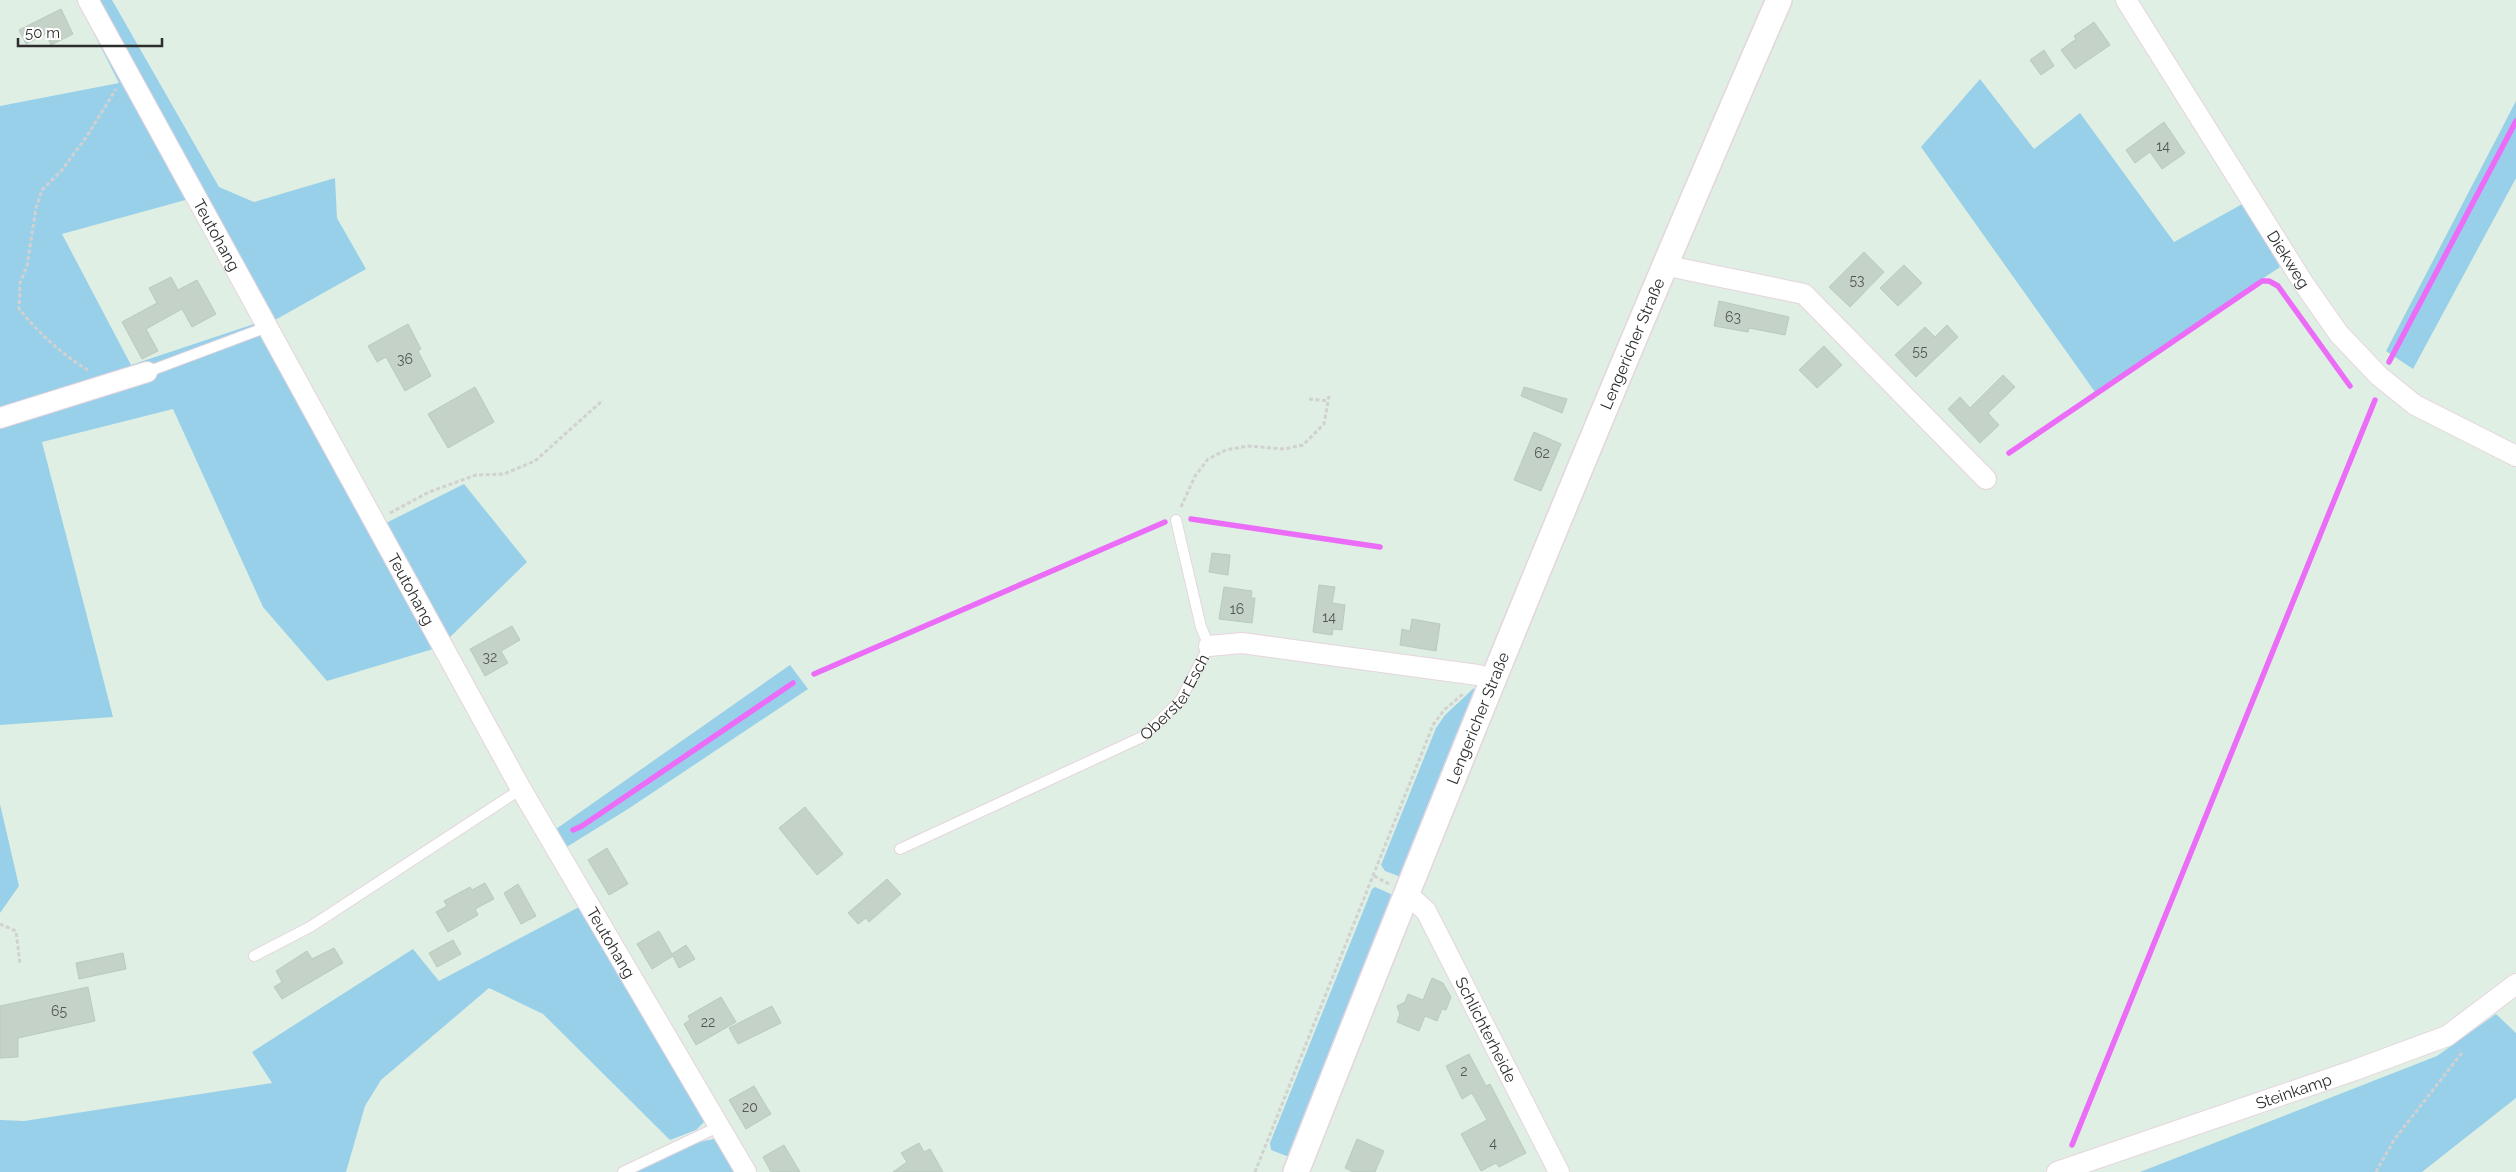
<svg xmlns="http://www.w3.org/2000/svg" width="2516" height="1172" font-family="Raleway,sans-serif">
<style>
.green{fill:#99d0e9;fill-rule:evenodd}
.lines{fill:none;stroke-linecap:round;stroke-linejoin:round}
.stream{stroke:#eb6df7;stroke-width:5.5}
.building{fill:#c5d2c7;stroke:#b8cbbe}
.service-casing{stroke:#e6d4de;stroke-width:12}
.minor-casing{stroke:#e6d4de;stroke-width:22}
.tertiary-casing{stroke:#e6d4de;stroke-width:28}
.path{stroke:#d1d1d1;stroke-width:3;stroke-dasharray:4 2.5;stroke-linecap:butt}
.service{stroke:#fff;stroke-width:10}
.minor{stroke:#fff;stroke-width:20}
.tertiary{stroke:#fff;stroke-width:25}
.labels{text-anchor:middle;stroke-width:4.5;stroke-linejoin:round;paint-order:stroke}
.number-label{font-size:14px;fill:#535654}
.street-label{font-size:16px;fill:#2d2d2d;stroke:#fff}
</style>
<rect width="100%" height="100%" fill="#dfefe3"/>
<!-- green -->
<path class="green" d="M77,0H112L219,187L254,202L335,178L337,218L366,269L275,320L384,524L464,484L527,562L445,642L433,649L327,681L263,607L173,409L42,442L113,717L0,725V106L119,83ZM189,199L254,324L131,365L62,234Z
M1980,79L2034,149L2080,113L2174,242L2244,203L2280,267L2095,392L1921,147Z
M2516,101V178L2413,369L2386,351Z
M790,665L808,689L628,809L565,848L556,829Z
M1474,688L1477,693L1401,877L1385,871L1381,865L1436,728L1445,715Z
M0,804L19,886L0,913Z
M1375,887L1393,895L1292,1158L1271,1150L1270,1143L1372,889Z
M581,906L707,1119L696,1130L670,1140L543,1014L489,988L381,1080L365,1106L346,1172H0V1120L24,1121L272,1083L252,1052L413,949L439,981Z
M2496,1014L2516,1033V1098L2422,1172H2140L2437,1056Z
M719,1138L739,1172H634L699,1142Z"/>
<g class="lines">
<!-- stream -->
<path class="stream" d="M2389,362L2516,121
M2009,453L2262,281H2269L2278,286L2350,386
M1191,519L1380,547
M814,674L1165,522
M573,830L582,826L793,683
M2072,1145L2375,400"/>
</g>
<!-- building -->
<path class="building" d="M61,9L73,34L51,45L46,34L26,44L19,30Z
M2094,22L2110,45L2075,69L2061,50L2076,39L2074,36Z
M2044,50L2054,66L2041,75L2030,60Z
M2164,122L2185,153L2162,169L2150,152L2135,163L2126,150Z
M1864,252L1884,272L1850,307L1829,287Z
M1904,265L1922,283L1898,306L1880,288Z
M171,277L178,290L197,280L216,314L192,327L182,309L146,329L158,351L142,359L122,322L157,303L149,288Z
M1719,301L1789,317L1785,335L1749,328L1748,332L1714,326Z
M408,324L421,349L418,351L431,376L405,391L386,357L377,362L368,346Z
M1947,325L1958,337L1916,377L1895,355L1925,327L1935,337Z
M1824,346L1842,365L1817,388L1799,370Z
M2003,375L2015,387L1988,413L1999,425L1980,443L1948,409L1960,397L1970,408Z
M475,387L494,422L448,448L428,414Z
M1524,387L1567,399L1562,413L1521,396Z
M1534,432L1561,444L1541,491L1514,480Z
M1212,553L1230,555L1228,575L1209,572Z
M1319,585L1335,587L1332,603L1345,605L1342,630L1333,629L1332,635L1313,632Z
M1224,587L1252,591L1251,598H1255L1252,623L1219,619Z
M1412,619L1440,624L1436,651L1400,645L1402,629L1410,631Z
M512,626L520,640L501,651L508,663L485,676L470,649Z
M805,807L843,854L817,875L779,828Z
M607,848L628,884L609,895L588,860Z
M887,879L901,894L869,922L866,918L858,924L848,913Z
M485,883L494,899L475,909L478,915L448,932L436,912L447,906L444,901L470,887L472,890Z
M518,884L536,916L521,924L504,893Z
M659,931L672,954L686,945L695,959L679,968L673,956L652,969L637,944Z
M453,940L461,954L437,967L429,953Z
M334,948L343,963L282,999L274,987L282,982L276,971L307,951L312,959Z
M123,953L126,969L79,979L76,963Z
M1432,978L1443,983L1451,997L1446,1010L1442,1009L1437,1021L1425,1016L1419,1031L1397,1022L1400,1014L1397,1006L1405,1002L1408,994L1423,1000Z
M88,987L95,1021L18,1038V1057L0,1058V1006Z
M721,997L736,1022L696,1045L684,1024L690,1020L688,1016Z
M772,1006L781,1023L738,1044L729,1028Z
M1469,1054L1486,1086L1490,1084L1526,1153L1499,1167L1496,1163L1481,1171L1461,1134L1487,1120L1472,1093L1462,1099L1446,1066Z
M754,1086L771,1114L746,1129L729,1100Z
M1357,1139L1384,1151L1375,1172H1353L1345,1168Z
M919,1143L924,1152L930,1149L943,1172H893L907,1162L901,1153Z
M784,1145L800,1172H771L763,1157Z"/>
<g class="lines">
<defs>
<g id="service">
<path d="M147,372L267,327"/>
<path id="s1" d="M900,849L1142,737L1180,701L1209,646L1201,627L1176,520"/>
<path d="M254,956L310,927L521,789"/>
<path d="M623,1172L720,1126"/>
</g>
<g id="minor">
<path id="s2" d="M88,0L521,789L746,1172"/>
<path id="s3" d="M2126,0L2304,284L2339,334L2379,376L2415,405L2516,456"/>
<path d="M1663,265L1804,294L1986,479"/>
<path d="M0,418L147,372"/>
<path d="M1209,646L1242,643L1478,675L1492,679"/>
<path id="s4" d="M1406,893L1426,911L1559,1172"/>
<path id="s5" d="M2057,1172L2355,1070L2447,1036L2516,984"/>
</g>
<g id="tertiary">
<path id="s6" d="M1296,1172C1451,779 1610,387 1779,0"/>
</g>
</defs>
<!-- service casing -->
<use href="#service" class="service-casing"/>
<!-- minor casing -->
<use href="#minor" class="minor-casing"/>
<!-- tertiary casing -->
<use href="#tertiary" class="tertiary-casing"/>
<!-- path -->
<path class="path" d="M88,370C61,354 39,333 19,309L20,283L27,266L36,208L42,190L62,170L87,136L116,89
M1309,399L1328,401
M1181,507L1195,476L1208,459L1226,450L1248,446L1284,449L1303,445L1324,424L1329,396
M390,513L429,492L476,475L504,474L535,461L603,400
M1374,876L1389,884
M0,924L16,931L20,963
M1255,1172L1433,725L1444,710L1463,694
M2376,1172L2394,1140L2461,1054L2460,1050"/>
<!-- service -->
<use href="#service" class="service"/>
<!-- minor -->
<use href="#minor" class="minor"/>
<!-- tertiary -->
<use href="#tertiary" class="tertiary"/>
</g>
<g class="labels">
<!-- number labels -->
<g class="number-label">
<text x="2163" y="151">14</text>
<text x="1857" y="285">53</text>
<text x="1733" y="322">63</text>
<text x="1920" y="356">55</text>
<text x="405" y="364">36</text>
<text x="1542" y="458">62</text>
<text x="1237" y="614">16</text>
<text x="1329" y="622">14</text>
<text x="490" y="662">32</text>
<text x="59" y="1016">65</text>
<text x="708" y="1027">22</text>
<text x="1464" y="1076">2</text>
<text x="750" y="1112">20</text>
<text x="1493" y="1148">4</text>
</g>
<!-- street labels -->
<g class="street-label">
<text dy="6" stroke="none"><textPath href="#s2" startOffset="268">Teutohang</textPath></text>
<text dy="6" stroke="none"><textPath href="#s3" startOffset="306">Diekweg</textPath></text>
<text dy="6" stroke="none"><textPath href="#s6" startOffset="894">Lengericher Straße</textPath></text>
<text dy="6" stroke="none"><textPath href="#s2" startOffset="672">Teutohang</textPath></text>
<text dy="6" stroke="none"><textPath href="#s1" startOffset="319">Oberster Esch</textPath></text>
<text dy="6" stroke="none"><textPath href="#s6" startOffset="489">Lengericher Straße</textPath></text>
<text dy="6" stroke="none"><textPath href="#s2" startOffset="1078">Teutohang</textPath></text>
<text dy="6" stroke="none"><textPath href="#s4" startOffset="160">Schlichterheide</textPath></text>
<text dy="6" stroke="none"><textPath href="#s5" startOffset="250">Steinkamp</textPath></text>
</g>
</g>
<!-- scale -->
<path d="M18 38v8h144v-8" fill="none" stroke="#2d2d2d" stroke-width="2.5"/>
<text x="25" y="38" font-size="15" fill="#2d2d2d" stroke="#ffffff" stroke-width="4" paint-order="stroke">50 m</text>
</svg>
